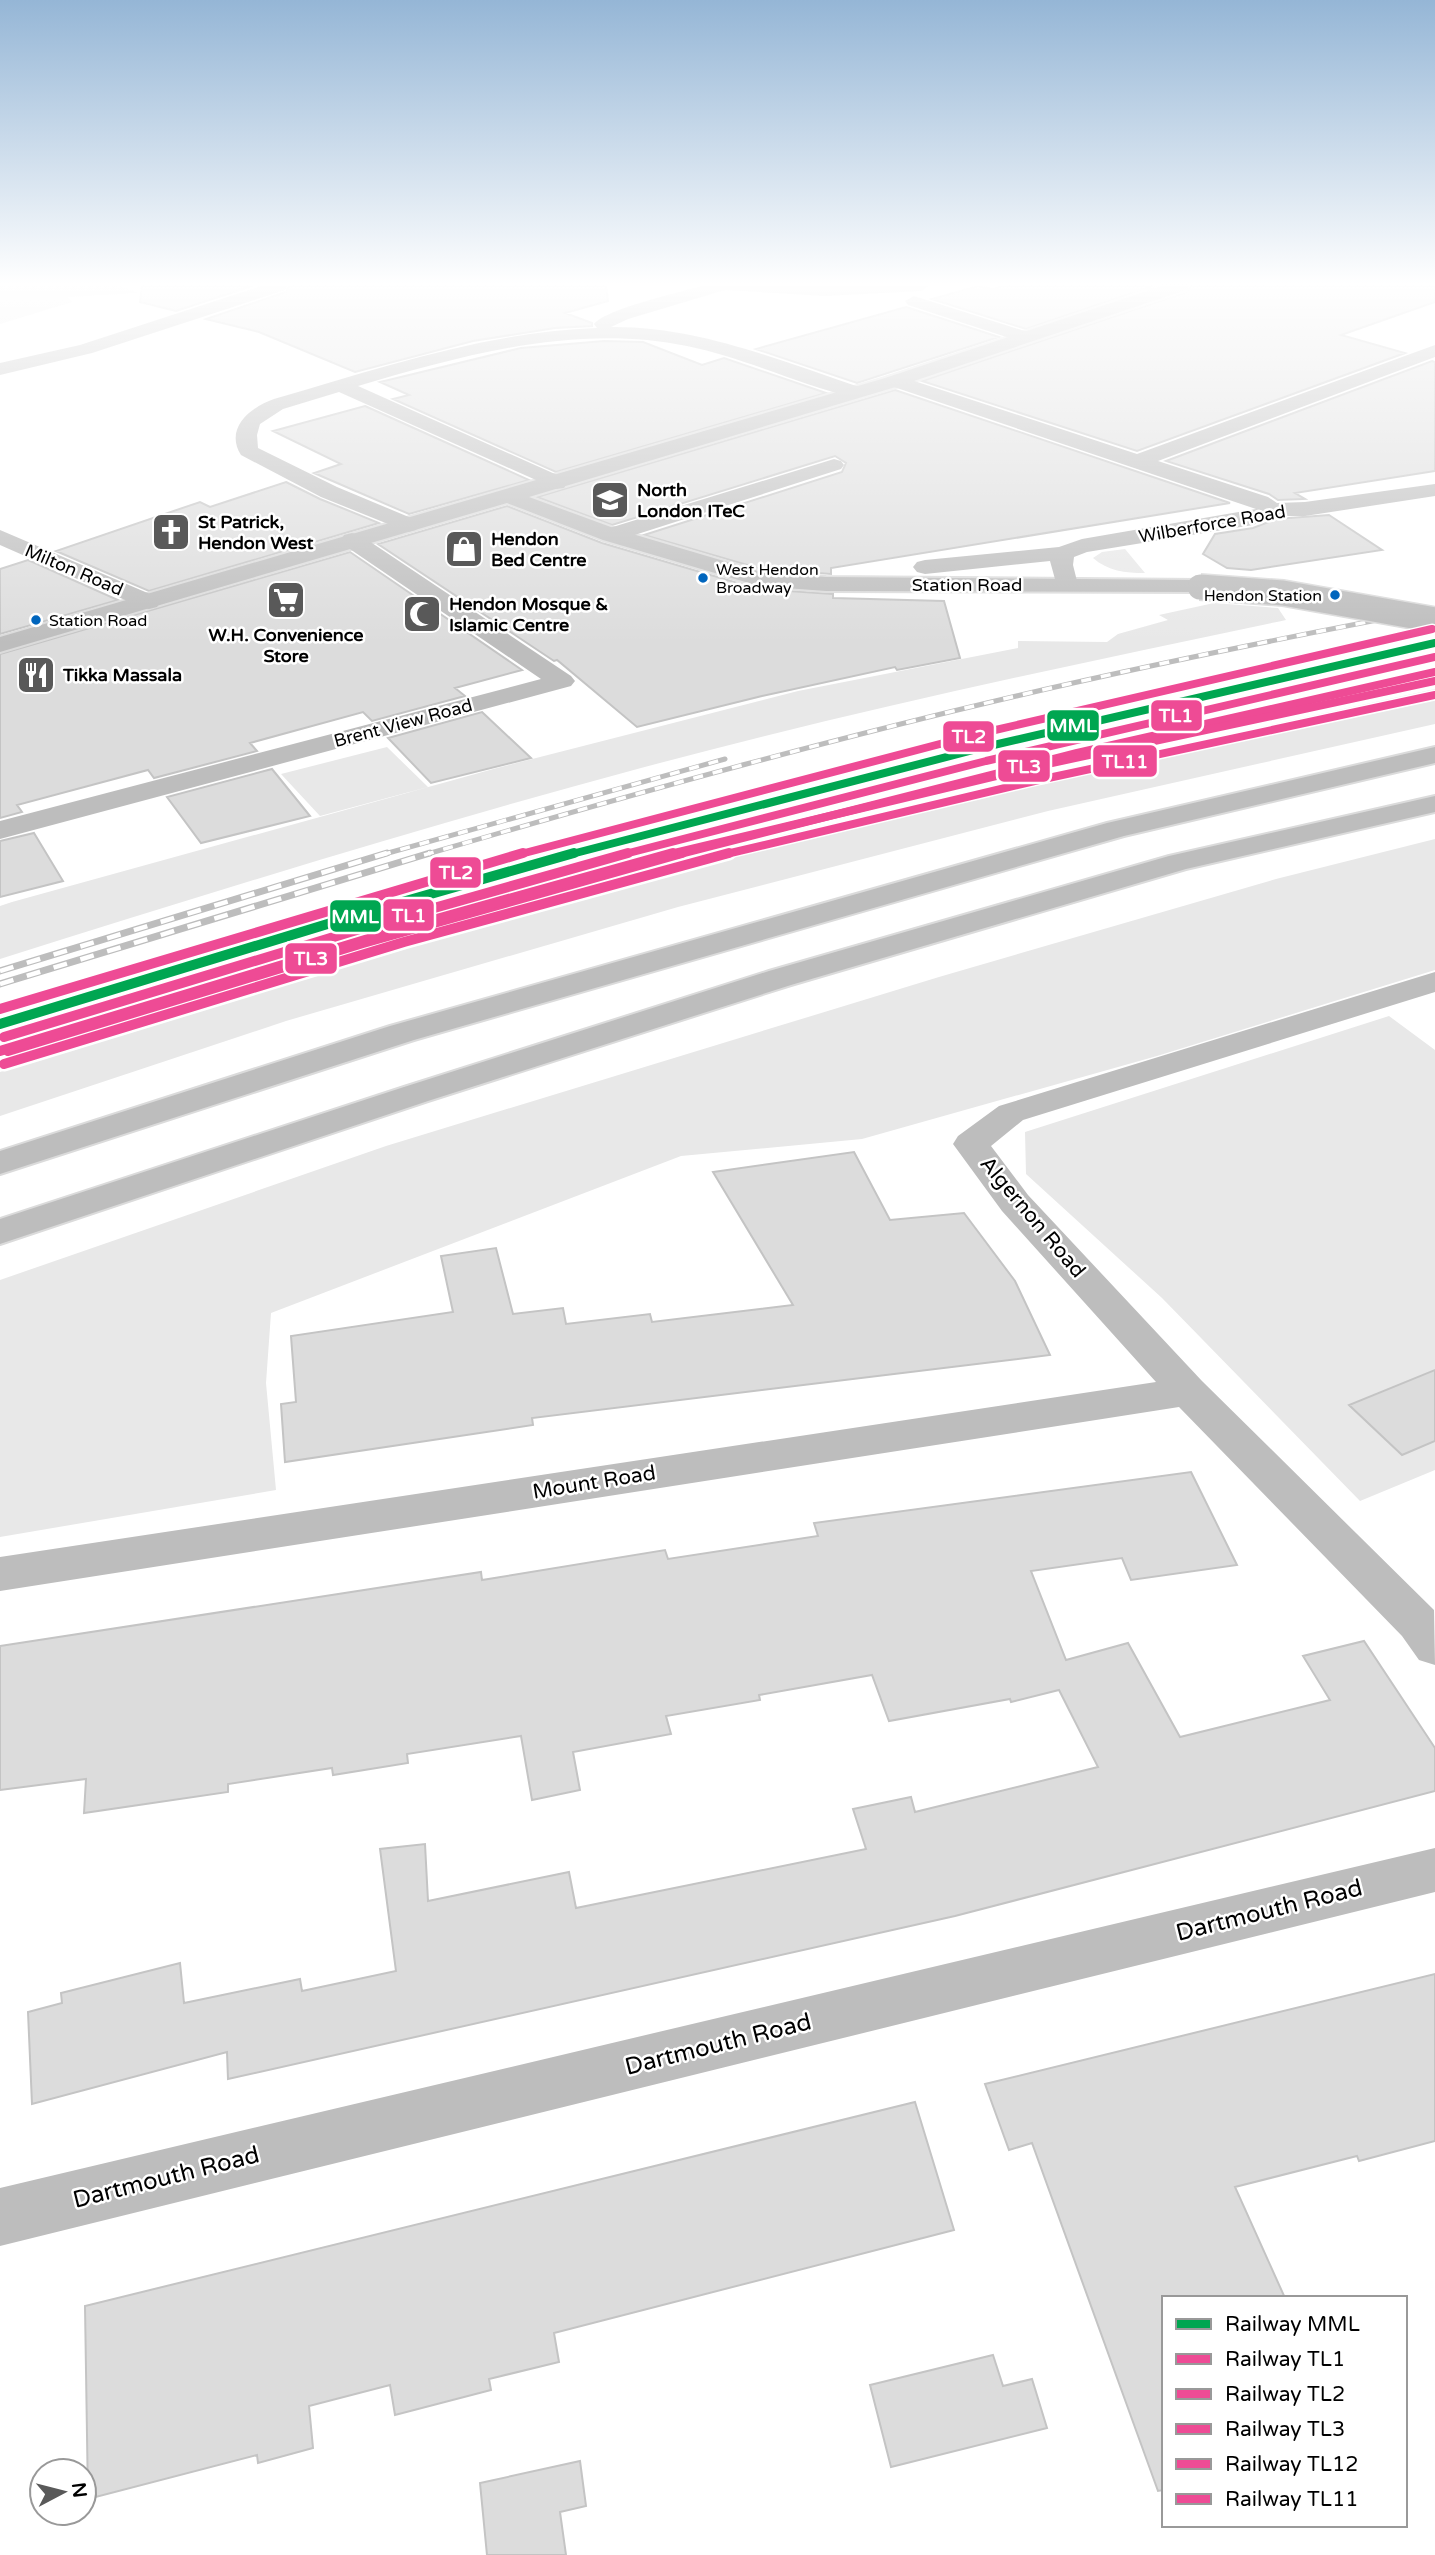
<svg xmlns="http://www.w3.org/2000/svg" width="1435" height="2555" font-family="'Varela Round',sans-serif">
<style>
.green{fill:#e8e8e8}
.building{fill:#dcdcdc;stroke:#c4c4c4;stroke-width:2}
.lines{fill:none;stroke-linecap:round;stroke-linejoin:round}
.primary-casing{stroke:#dbdbdb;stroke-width:4}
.highway-casing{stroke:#dbdbdb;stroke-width:4}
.street{fill:#bdbdbd;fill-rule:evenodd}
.primary{fill:#bdbdbd;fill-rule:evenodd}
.highway{fill:#bdbdbd;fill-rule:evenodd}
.rail-far1-casing{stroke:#bdbdbd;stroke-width:5}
.rail-casing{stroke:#bdbdbd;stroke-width:7}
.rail-far1{stroke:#fff;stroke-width:3.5;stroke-dasharray:10;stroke-linecap:butt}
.rail{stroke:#fff;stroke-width:4.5;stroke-dasharray:14;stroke-linecap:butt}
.primary-bridge-casing{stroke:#dbdbdb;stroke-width:28;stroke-linecap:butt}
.primary-bridge{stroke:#bdbdbd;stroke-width:25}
.rail-1-far1-casing{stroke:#fff;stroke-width:11}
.rail-1-casing{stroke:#fff;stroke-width:15}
.rail-2-far1-casing{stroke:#fff;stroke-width:11}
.rail-2-casing{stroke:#fff;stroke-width:15}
.rail-3-far1-casing{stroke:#fff;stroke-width:11}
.rail-3-casing{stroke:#fff;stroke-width:15}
.rail-4-far1-casing{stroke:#fff;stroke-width:11}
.rail-4-casing{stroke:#fff;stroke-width:15}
.rail-5-far1-casing{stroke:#fff;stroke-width:11}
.rail-5-casing{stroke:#fff;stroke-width:15}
.rail-6-far1-casing{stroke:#fff;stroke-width:11}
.rail-6-casing{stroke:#fff;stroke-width:15}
.rail-1-far1{stroke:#00a651;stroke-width:8}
.rail-1{stroke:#00a651;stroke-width:10}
.rail-2-far1{stroke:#ee4b95;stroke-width:8}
.rail-2{stroke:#ee4b95;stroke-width:10}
.rail-3-far1{stroke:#ee4b95;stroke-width:8}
.rail-3{stroke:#ee4b95;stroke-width:10}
.rail-4-far1{stroke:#ee4b95;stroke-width:8}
.rail-4{stroke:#ee4b95;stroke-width:10}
.rail-5-far1{stroke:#ee4b95;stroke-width:8}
.rail-5{stroke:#ee4b95;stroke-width:10}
.rail-6-far1{stroke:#ee4b95;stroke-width:8}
.rail-6{stroke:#ee4b95;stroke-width:10}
.bus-dot{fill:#0065bd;stroke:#fff;stroke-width:2.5}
.labels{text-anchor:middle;stroke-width:5;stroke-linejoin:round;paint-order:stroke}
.far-bus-label{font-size:16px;fill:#000;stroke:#fff;text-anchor:start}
.far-poi-label{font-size:18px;font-weight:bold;fill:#000;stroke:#fff;text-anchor:start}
.far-street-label{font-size:18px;fill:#000;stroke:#fff}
.street-label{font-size:21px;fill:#000;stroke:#fff}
.near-street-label{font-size:24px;fill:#000;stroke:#fff}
.line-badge{stroke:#fff;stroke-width:2.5}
.badge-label{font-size:19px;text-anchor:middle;font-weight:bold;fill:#fff}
</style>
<rect width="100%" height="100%" fill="#fff"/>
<!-- green -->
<path class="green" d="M0,286H120L138,293L68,297L72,302L0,324Z
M1125,549L1145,573C1125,573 1108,571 1093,558L1102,552Z
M1214,603L1278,608L1286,620C1070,665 854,711 641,768C425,826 213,892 0,959V906L12,902L497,768L798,691L1018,648V641L1107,642L1118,634L1168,620L1159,615Z
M1435,689V724L1048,811L678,907L286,1021L0,1116V1072L344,959L783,835L1132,755Z
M387,747L428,787L320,816L281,774Z
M1435,839V970L1157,1056L862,1139L681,1156L271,1313L266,1383L276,1490L0,1537V1280L386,1146L939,977L1276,879Z
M1389,1016L1435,1050V1470L1360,1501L1162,1298L1026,1174L1025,1132Z"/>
<!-- building -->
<path class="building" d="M142,286H252L176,311L140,302Z
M289,286H606L608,301L565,313L592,323V326L555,328L473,341L355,372L259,332L206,319L286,292Z
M978,286L993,289L1002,286H1153L1026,329L932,299Z
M1190,286H1435V302L1341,335L1405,353L1137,451L922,381L1187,292Z
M906,307L999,337L857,383L756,349Z
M604,341L643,342L702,365L724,358L826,393L556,472L393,399L409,395L380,382L521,348Z
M1432,361L1435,362V471L1295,493L1305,499L1278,500L1269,494L1166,461Z
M895,390L1230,503L831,568V574L761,569L644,535L842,472L846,463L835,456L612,525L537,497Z
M365,406L529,480L409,514L314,473L341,464L273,431Z
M286,482L320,499L379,523L149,591L56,551L200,502L210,507Z
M507,506L602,543L758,589L833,594V598L944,601L960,658L897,670L895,667L762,696L637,727L557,660L554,661L378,544Z
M1329,515L1382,550L1251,570L1227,568L1203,554L1215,534L1253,528L1276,519Z
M350,552L522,670L455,688L465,696L372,721L363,712L250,743L257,751L154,778L148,770L17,805L22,812L0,818V654Z
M28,560L118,600L0,634V569Z
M482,712L531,758L431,783L388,738Z
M272,769L310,816L201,843L167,797Z
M34,833L63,881L0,897V841Z
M854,1152L890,1220L964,1213L1015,1281L1050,1355L532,1418L533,1425L285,1462L281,1404L296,1402L291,1336L453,1312L441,1256L496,1248L513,1314L563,1308L566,1324L650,1314L652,1322L793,1305L713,1172Z
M1435,1370V1441L1402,1455L1349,1405Z
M1191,1472L1237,1565L1131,1580L1122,1558L1031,1571L1066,1660L1128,1643L1180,1737L1330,1700L1303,1656L1364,1641L1435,1748V1791L955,1916L228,2079L227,2052L32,2104L28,2012L62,2003L61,1993L180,1963L184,2003L300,1979L302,1991L396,1971L380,1849L425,1844L428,1901L569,1872L576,1908L866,1849L853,1809L911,1797L915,1812L1098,1767L1059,1690L1011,1702L1010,1699L889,1721L872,1675L759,1695L760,1700L666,1716L671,1734L573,1752L580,1790L532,1800L521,1736L407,1754L408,1763L333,1775L332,1768L228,1784V1792L84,1813L86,1779L0,1790V1646L481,1572L482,1580L665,1550L668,1559L818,1536L814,1523Z
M1435,1974V2141L1359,2161L1357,2156L1235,2187L1285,2298H1164V2490L1158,2491L1032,2143L1009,2150L985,2084Z
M915,2102L954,2230L554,2333L559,2362L489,2379L491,2390L395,2415L390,2385L309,2406L313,2448L258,2463L257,2455L88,2499L85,2306Z
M993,2355L1003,2386L1032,2379L1047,2428L891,2467L870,2385Z
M580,2461L586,2506L560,2512L566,2555H487L480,2483Z"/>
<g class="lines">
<defs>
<path id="primary" d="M1162,286H1188L1186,290L899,386L529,497L619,530L761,572L826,577L1200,580L1208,582L1212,587L1208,592L826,591L759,586L603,540L507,503L0,652V637L885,378Z"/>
<path id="highway" d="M1435,747V763L1124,836L414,1040L0,1174V1151L390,1026L1107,823Z
M1435,796V812L1186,869L791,985L428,1101L0,1244V1219L404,1087L769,971L1169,856Z"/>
</defs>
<!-- primary casing -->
<use href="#primary" class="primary-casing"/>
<!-- highway casing -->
<use href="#highway" class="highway-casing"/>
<!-- street -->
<path class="street" d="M261,286H287L285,290L92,353L0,375V363L80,345Z
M701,286H929L921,291L825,296L725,290L628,319L611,327C698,326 781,361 862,388L865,392L862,396L855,398C798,384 745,358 687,346C576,323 464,355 358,386L564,478L567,483L564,488L556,489L339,392L283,409L260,424L257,435L258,448L337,487L416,520L419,525L416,530L408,532L321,497L241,455C224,428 251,407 274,399C380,368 486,332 597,328L594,324C608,308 678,293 701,286Z
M914,296L1031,333L1034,337L1031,341H1019L908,305L905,301Z
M1435,345V357L1158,461L1268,497L1277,503L1305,502L1435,484V496L1305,516H1275L1253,525L1087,552L1074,557L1073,565L1078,585L1074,590H1058L1050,561L925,574L917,572L913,567L917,562L925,560L1059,547L1082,539L1256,509L888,385L885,381L888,377H902L1137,454Z
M834,459L841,461L844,465L841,469L619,540H603L600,535L603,530Z
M0,530L157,597L161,602L157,607L149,609L141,607L0,545Z
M352,533L360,535L571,676L575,681L571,686L0,839V821L541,679L344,545L341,540L344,535Z
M1435,972V992L1023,1120L991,1146L1028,1195L1202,1381L1434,1610L1435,1665L1419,1660L1402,1636L1179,1407L0,1591V1557L1156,1382L1002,1211L953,1144L958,1136L999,1106Z
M1435,1848V1892L0,2246V2188Z"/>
<!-- primary -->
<use href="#primary" class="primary"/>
<!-- highway -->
<use href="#highway" class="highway"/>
<defs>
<path id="rail-far1" d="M381,855L725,759
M424,855C639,792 855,732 1073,683C1193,656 1314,632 1435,609"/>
<path id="rail" d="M0,971L387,853
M0,984L430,853"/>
</defs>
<!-- rail-far1 casing -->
<use href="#rail-far1" class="rail-far1-casing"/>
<!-- rail casing -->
<use href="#rail" class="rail-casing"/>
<!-- rail-far1 -->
<use href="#rail-far1" class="rail-far1"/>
<!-- rail -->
<use href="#rail" class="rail"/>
<defs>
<path id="primary-bridge" d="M1200,587L1283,593L1435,620"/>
</defs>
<!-- primary-bridge casing -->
<use href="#primary-bridge" class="primary-bridge-casing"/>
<!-- primary-bridge -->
<use href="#primary-bridge" class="primary-bridge"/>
<defs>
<path id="rail-1-far1" d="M568,855L985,747L1435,643"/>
<path id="rail-1" d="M0,1024L357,915L574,853"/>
<path id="rail-2-far1" d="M621,855L986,761L1435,657"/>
<path id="rail-2" d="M4,1037L360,929L628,853"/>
<path id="rail-3-far1" d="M517,855L978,734L1432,629"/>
<path id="rail-3" d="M0,1009L523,853"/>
<path id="rail-4-far1" d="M676,855L1077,753L1435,672"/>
<path id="rail-4" d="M8,1051L363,943L682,853"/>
<path id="rail-5-far1" d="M666,855L1038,766L1435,681"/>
<path id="rail-5" d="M0,1051L401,929L673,853"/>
<path id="rail-6-far1" d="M722,855L1039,780L1435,695"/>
<path id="rail-6" d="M4,1064L404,942L729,853"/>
</defs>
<!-- rail-1-far1 casing -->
<use href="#rail-1-far1" class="rail-1-far1-casing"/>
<!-- rail-1 casing -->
<use href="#rail-1" class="rail-1-casing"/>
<!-- rail-2-far1 casing -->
<use href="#rail-2-far1" class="rail-2-far1-casing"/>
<!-- rail-2 casing -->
<use href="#rail-2" class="rail-2-casing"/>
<!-- rail-3-far1 casing -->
<use href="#rail-3-far1" class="rail-3-far1-casing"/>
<!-- rail-3 casing -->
<use href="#rail-3" class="rail-3-casing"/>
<!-- rail-4-far1 casing -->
<use href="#rail-4-far1" class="rail-4-far1-casing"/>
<!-- rail-4 casing -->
<use href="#rail-4" class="rail-4-casing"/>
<!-- rail-5-far1 casing -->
<use href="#rail-5-far1" class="rail-5-far1-casing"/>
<!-- rail-5 casing -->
<use href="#rail-5" class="rail-5-casing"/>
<!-- rail-6-far1 casing -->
<use href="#rail-6-far1" class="rail-6-far1-casing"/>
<!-- rail-6 casing -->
<use href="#rail-6" class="rail-6-casing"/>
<!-- rail-1-far1 -->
<use href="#rail-1-far1" class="rail-1-far1"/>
<!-- rail-1 -->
<use href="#rail-1" class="rail-1"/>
<!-- rail-2-far1 -->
<use href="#rail-2-far1" class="rail-2-far1"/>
<!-- rail-2 -->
<use href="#rail-2" class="rail-2"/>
<!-- rail-3-far1 -->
<use href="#rail-3-far1" class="rail-3-far1"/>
<!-- rail-3 -->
<use href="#rail-3" class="rail-3"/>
<!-- rail-4-far1 -->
<use href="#rail-4-far1" class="rail-4-far1"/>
<!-- rail-4 -->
<use href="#rail-4" class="rail-4"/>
<!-- rail-5-far1 -->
<use href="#rail-5-far1" class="rail-5-far1"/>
<!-- rail-5 -->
<use href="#rail-5" class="rail-5"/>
<!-- rail-6-far1 -->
<use href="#rail-6-far1" class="rail-6-far1"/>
<!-- rail-6 -->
<use href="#rail-6" class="rail-6"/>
</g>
<!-- sky -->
<linearGradient id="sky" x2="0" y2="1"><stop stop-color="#95b6d6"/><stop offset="0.44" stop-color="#fff"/><stop offset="1" stop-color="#fff" stop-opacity="0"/></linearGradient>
<rect width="1435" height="644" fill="url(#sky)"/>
<!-- icons -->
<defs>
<symbol id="school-square" viewBox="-11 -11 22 22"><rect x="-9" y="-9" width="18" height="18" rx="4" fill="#595959" stroke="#fff"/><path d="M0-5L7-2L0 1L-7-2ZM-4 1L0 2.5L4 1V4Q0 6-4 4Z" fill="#fff"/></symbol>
<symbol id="church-square" viewBox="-11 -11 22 22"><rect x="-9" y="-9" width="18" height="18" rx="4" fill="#595959" stroke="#fff"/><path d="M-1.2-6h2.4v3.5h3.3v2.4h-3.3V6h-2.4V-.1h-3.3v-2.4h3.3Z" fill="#fff"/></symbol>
<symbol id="shop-square" viewBox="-11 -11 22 22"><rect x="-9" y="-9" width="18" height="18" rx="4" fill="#595959" stroke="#fff"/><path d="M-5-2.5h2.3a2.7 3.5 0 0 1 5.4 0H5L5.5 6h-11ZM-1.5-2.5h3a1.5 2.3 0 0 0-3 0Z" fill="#fff"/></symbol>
<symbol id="supermarket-square" viewBox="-11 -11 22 22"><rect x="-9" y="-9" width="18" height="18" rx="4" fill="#595959" stroke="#fff"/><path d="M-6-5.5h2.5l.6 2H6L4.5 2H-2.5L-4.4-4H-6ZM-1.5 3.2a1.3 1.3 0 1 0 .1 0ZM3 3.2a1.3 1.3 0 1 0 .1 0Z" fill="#fff"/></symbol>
<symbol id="mosque-square" viewBox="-11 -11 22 22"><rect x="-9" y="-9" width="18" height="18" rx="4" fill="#595959" stroke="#fff"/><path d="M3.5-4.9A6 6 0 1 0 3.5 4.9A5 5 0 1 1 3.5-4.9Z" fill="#fff"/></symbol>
<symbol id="restaurant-square" viewBox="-11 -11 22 22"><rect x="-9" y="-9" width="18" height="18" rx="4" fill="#595959" stroke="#fff"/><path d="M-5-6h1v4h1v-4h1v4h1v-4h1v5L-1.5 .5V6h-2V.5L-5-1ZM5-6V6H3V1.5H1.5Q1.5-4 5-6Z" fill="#fff"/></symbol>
</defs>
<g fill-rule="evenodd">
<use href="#school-square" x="588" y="478" width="44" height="44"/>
<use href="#church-square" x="149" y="510" width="44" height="44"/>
<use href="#shop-square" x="442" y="527" width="44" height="44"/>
<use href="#supermarket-square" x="264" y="578" width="44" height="44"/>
<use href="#mosque-square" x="400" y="592" width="44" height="44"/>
<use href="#restaurant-square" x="14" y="653" width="44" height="44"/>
</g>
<!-- markers -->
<g class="bus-dot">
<circle cx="703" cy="578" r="6"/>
<circle cx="1335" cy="595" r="6"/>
<circle cx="36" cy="620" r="6"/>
</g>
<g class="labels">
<!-- far-bus labels -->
<g class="far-bus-label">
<text x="716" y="575">West Hendon<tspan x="716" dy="18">Broadway</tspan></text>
<text x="1322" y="601" text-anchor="end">Hendon Station</text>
<text x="49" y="626">Station Road</text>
</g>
<!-- far-poi labels -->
<g class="far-poi-label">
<text x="637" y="496">North<tspan x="637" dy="21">London ITeC</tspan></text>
<text x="198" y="528">St Patrick,<tspan x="198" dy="21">Hendon West</tspan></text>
<text x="491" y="545">Hendon<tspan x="491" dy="21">Bed Centre</tspan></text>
<text x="449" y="610">Hendon Mosque &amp;<tspan x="449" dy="21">Islamic Centre</tspan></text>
<text x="286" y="641" text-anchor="middle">W.H. Convenience<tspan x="286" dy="21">Store</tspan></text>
<text x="63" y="681">Tikka Massala</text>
</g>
<!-- far-street labels -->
<g class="far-street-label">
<text transform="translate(1212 524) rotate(-10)" y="6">Wilberforce Road</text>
<text transform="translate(74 570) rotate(23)" y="6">Milton Road</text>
<text x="967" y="591">Station Road</text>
<text transform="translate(403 723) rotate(-15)" y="6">Brent View Road</text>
</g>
<!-- street labels -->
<g class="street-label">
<text transform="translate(1033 1217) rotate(50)" y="7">Algernon Road</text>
<text transform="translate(594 1482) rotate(-9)" y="7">Mount Road</text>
</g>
<!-- near-street labels -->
<g class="near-street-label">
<text transform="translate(1269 1910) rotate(-14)" y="8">Dartmouth Road</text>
<text transform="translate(718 2044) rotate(-14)" y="8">Dartmouth Road</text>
<text transform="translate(166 2177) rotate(-14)" y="8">Dartmouth Road</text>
</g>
</g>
<g class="line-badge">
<rect x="1150" y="699" width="53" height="33" rx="7" fill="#ee4b95"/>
<rect x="1046" y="709" width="54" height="33" rx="7" fill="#00a651"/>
<rect x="942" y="720" width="53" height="33" rx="7" fill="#ee4b95"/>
<rect x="1092" y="744" width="66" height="34" rx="7" fill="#ee4b95"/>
<rect x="997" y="749" width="54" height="34" rx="7" fill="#ee4b95"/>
<rect x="429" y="856" width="53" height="33" rx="7" fill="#ee4b95"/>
<rect x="382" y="898" width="53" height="34" rx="7" fill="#ee4b95"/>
<rect x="329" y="899" width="53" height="34" rx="7" fill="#00a651"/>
<rect x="284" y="942" width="54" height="33" rx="7" fill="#ee4b95"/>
</g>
<g class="badge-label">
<text x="1176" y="722">TL1</text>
<text x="1073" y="732">MML</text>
<text x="969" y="743">TL2</text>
<text x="1125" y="768">TL11</text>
<text x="1024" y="773">TL3</text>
<text x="456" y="879">TL2</text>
<text x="409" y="922">TL1</text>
<text x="355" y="923">MML</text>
<text x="311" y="965">TL3</text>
</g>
<!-- legend -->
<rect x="1162" y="2296" width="245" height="231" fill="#ffffff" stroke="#999999" stroke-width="2"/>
<rect x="1176" y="2319" width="35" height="10" fill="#00a651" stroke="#999999" stroke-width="2"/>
<text x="1225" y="2331" font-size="21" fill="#000000">Railway MML</text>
<rect x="1176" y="2354" width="35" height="10" fill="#ee4b95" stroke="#999999" stroke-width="2"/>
<text x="1225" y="2366" font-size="21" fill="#000000">Railway TL1</text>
<rect x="1176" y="2389" width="35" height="10" fill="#ee4b95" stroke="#999999" stroke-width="2"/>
<text x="1225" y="2401" font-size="21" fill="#000000">Railway TL2</text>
<rect x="1176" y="2424" width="35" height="10" fill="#ee4b95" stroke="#999999" stroke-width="2"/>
<text x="1225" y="2436" font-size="21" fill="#000000">Railway TL3</text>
<rect x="1176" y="2459" width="35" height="10" fill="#ee4b95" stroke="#999999" stroke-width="2"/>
<text x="1225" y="2471" font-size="21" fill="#000000">Railway TL12</text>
<rect x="1176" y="2494" width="35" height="10" fill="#ee4b95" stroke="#999999" stroke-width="2"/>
<text x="1225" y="2506" font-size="21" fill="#000000">Railway TL11</text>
<!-- north arrow -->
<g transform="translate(63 2492) rotate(83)"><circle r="33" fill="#ffffff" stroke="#999999" stroke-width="2"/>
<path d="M0-5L12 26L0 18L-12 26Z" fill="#595959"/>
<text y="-10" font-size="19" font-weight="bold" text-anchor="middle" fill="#000000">N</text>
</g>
</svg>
